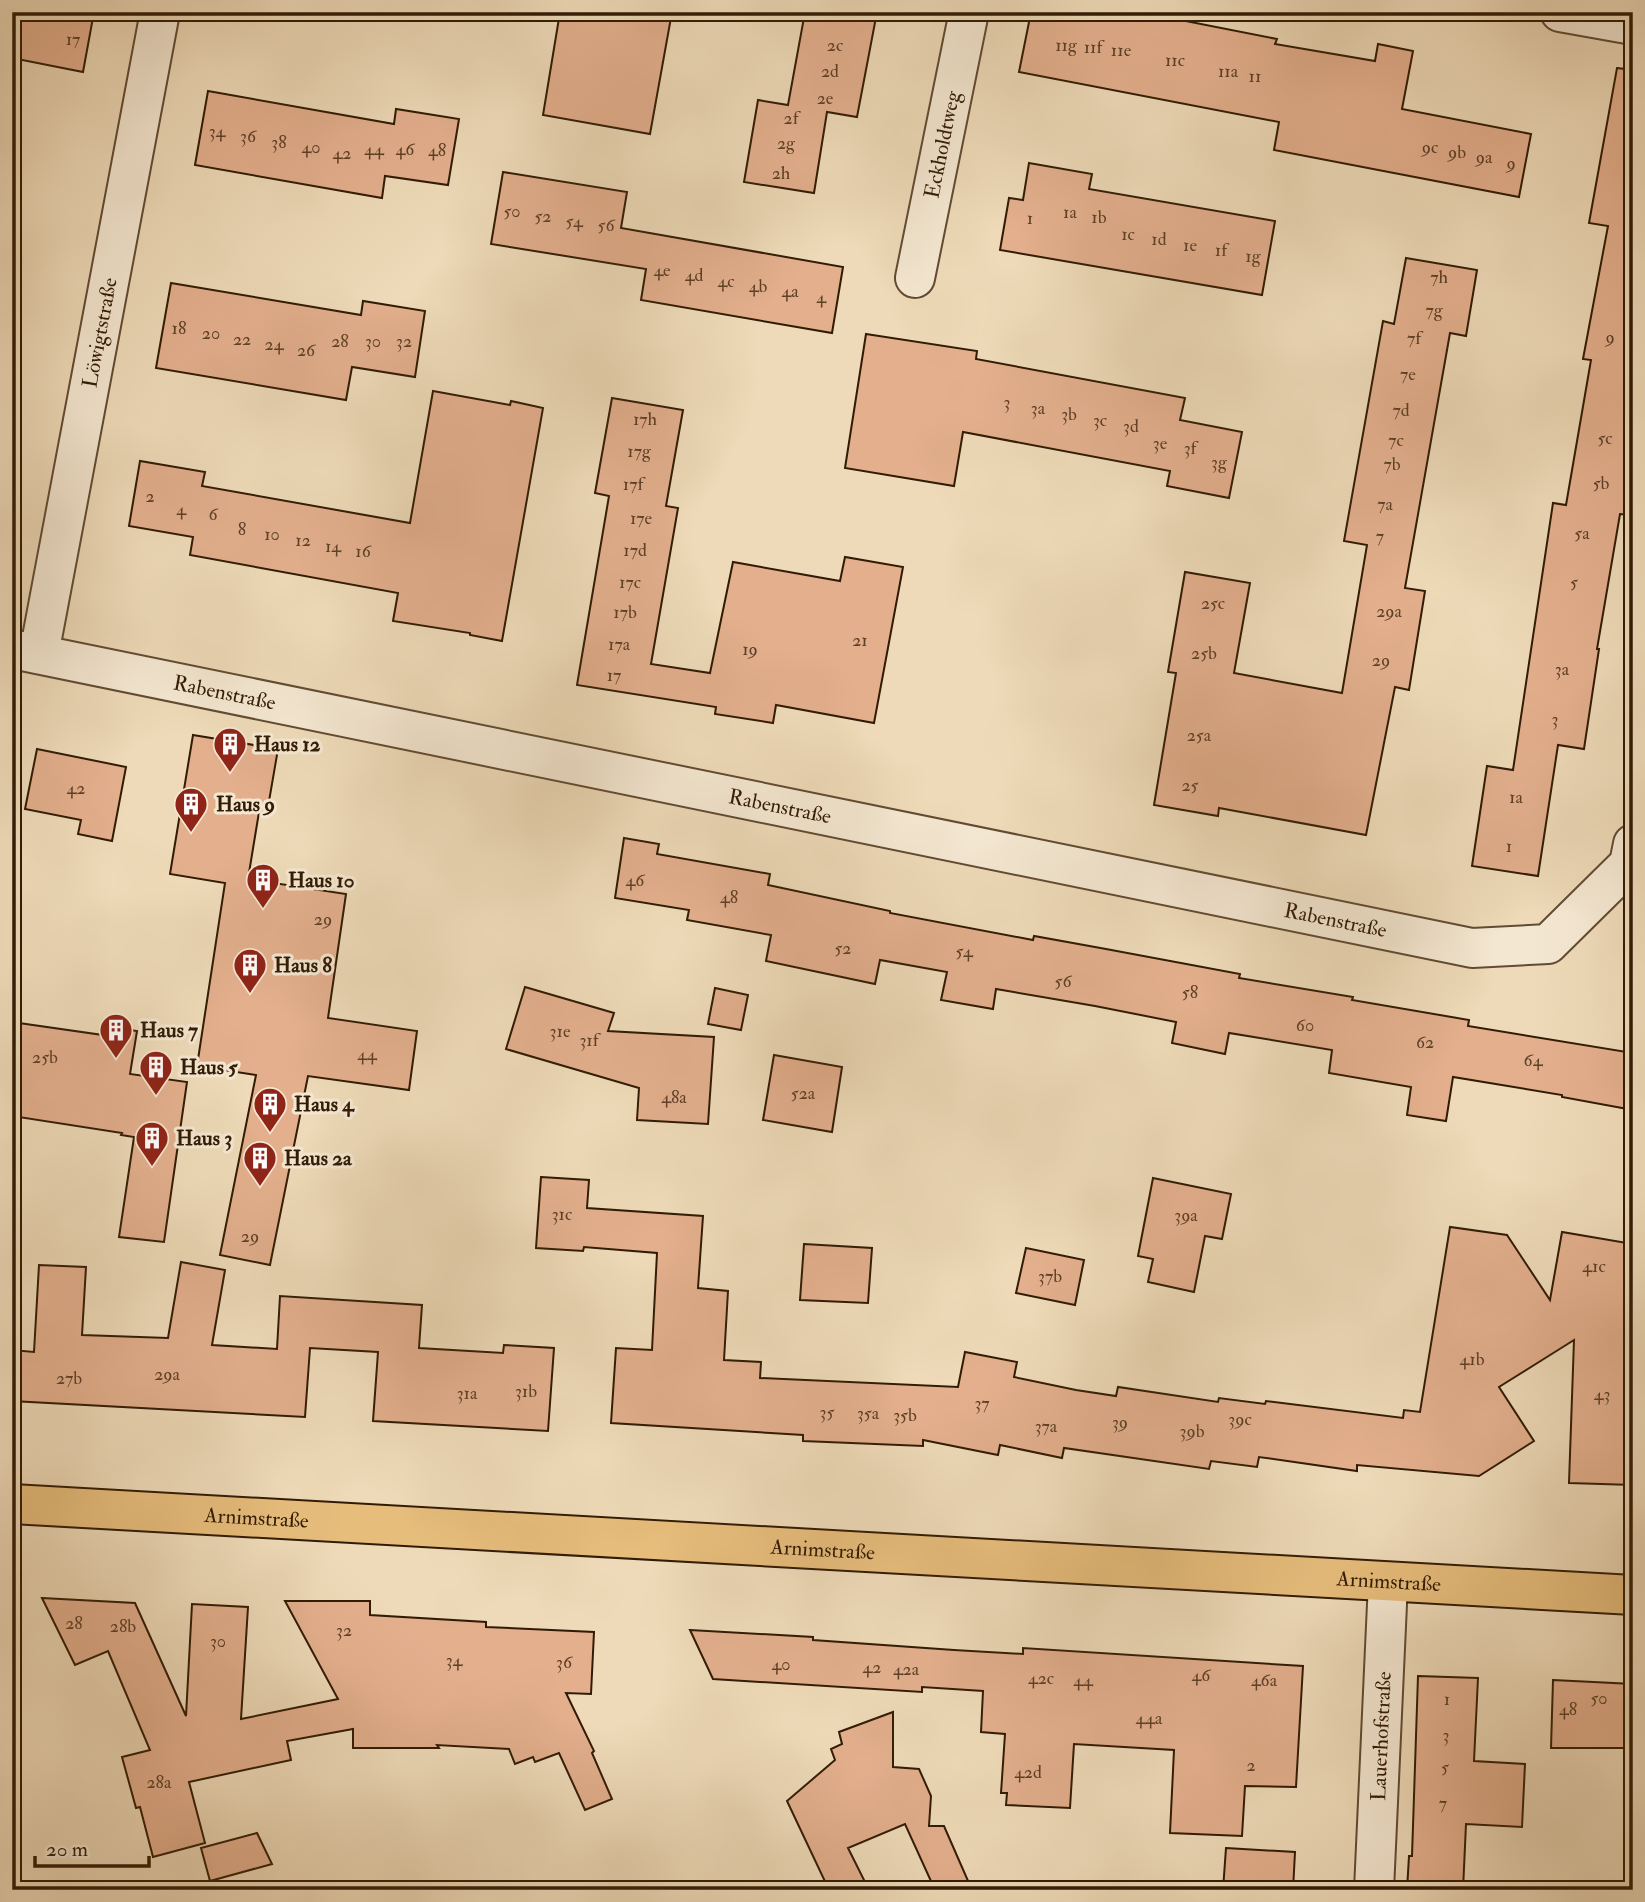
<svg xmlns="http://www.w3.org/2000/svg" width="1645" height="1902" font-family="'IM FELL Double Pica',serif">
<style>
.building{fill:#e3af8d;stroke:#321b05;stroke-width:2}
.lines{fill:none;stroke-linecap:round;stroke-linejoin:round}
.minor-casing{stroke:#614b32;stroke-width:42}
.major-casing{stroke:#321b05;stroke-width:42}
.minor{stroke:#f4e7d1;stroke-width:38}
.major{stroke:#e7bd7c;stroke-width:38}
.labels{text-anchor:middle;stroke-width:6;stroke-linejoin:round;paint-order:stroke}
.number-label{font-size:18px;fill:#5e4027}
.street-label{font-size:21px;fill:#321b05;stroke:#f4e7d1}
.poi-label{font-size:21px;font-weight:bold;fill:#321b05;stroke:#f4e7d1;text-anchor:start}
</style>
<rect width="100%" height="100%" fill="#eedab8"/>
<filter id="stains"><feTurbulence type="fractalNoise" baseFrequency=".00286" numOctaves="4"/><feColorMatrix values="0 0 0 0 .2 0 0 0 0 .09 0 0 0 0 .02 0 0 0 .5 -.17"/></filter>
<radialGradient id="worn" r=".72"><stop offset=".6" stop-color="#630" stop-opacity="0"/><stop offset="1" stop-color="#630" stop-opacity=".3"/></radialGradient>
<!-- building -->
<path class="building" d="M12,12H94L83,72L12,58Z
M560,12H672L650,134L543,115Z
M805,12H877L857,117L827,112L814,193L744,182L758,100L788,105Z
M1031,12H1140L1277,39L1275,44L1375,61L1378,44L1413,51L1402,109L1531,134L1519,197L1274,150L1279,122L1019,72Z
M1617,68L1633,70V497L1630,515L1620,514L1597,649H1599L1584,749L1558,745L1538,876L1472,866L1487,766L1513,770L1553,503L1566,505L1591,360L1583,359L1608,226L1589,223Z
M208,91L394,124L396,109L459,119L448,185L385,176L382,198L195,165Z
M1029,163L1092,174L1089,189L1275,221L1262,295L1000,250L1009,198L1023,200Z
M503,172L627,192L621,228L843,267L832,333L641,300L646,269L491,244Z
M1406,258L1477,270L1466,336L1450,333L1405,588L1425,591L1409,690L1395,687L1366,835L1219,808L1218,816L1154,805L1176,673L1168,672L1185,572L1250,583L1234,673L1342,693L1367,545L1344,541L1383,321L1394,324Z
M171,283L361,315L363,301L425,311L415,377L352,367L346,400L156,368Z
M866,334L977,351L976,359L1185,398L1180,420L1242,432L1229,498L1167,486L1170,471L963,432L954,486L845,468Z
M433,391L510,405L511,401L543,408L502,641L470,635V633L393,621L398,593L190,555L193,537L129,526L140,461L205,472L202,486L410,523Z
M612,398L683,410L666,506L678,508L651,664L710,673L733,562L840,581L845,557L903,567L874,723L776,705L773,723L715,714L716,707L577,685L609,496L595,493Z
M193,735L278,749L267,813L259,812L248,879L346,894L328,1018L417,1031L409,1090L308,1076L270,1265L220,1255L256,1075L197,1066L225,883L170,874Z
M37,749L126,767L112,841L78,834L81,820L25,809Z
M624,838L659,844L657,854L770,874L768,885L890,911V913L1033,940L1034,936L1106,949L1240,974L1239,978L1353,997L1352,1000L1469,1020L1468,1026L1633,1053V1110L1562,1097V1095L1453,1077L1446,1121L1407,1115L1411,1087L1329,1073L1332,1050L1229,1033L1225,1054L1172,1043L1176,1022L1095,1006L996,989L993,1009L941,1000L947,972L880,960L875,984L766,961L771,935L687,920L689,910L615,898Z
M525,987L614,1013L608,1031L714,1037L708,1124L637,1120L639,1088L506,1049Z
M715,988L748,995L741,1030L708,1024Z
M12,1022L103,1035L104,1026L137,1031L130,1074L187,1082L164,1242L119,1237L134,1137L121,1135L122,1133L12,1116Z
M774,1055L842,1067L832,1132L763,1120Z
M541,1177L589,1180L587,1208L703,1216L698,1288L728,1291L724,1360L761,1362L760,1378L958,1387L965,1352L1017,1362L1014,1377L1076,1390L1116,1396L1118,1387L1218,1402L1219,1398L1265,1404L1266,1401L1403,1418L1404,1410L1420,1412L1450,1227L1507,1235L1550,1300L1562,1232L1633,1244V1485L1569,1483L1574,1340L1499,1387L1534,1441L1479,1476L1357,1465V1471L1259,1457L1257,1467L1211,1461L1209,1469L1064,1448L1062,1458L1000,1445L998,1455L923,1440V1446L803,1441V1435L611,1423L616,1348L652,1350L657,1253L584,1247L583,1251L536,1248Z
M1153,1178L1231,1194L1222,1239L1205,1236L1194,1292L1148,1282L1153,1259L1138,1256Z
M804,1244L872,1248L868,1303L800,1300Z
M1026,1248L1084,1260L1075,1305L1016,1293Z
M181,1262L225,1270L212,1345L277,1349L280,1296L422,1305L419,1348L503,1353L504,1345L554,1348L548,1431L373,1421L378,1352L310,1348L305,1417L12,1401V1350L34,1352L39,1265L86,1267L82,1335L168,1338Z
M42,1598L135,1603L186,1716L192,1604L248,1607L241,1719L338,1699L285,1601H370V1615L486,1622V1627L594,1632L591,1694L566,1693L594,1751L592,1753L612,1799L585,1810L559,1753L535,1762L533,1757L515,1764L509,1749L437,1745L439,1748H353V1729L287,1741L291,1760L189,1782L205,1843L153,1857L140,1807L136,1808L122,1757L150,1750L108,1651L75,1665Z
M690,1630L813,1637V1640L954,1650L1023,1654V1648L1303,1666L1296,1787L1245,1786L1242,1836L1170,1833L1174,1750L1074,1744L1070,1808L1006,1805L1007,1793H1001L1005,1734L981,1732L983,1691L922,1687V1692L713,1679Z
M1418,1676L1478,1678L1474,1761L1525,1764L1522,1827L1466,1824L1463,1890H1407L1409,1856H1412Z
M1553,1680L1633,1684V1748H1551Z
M893,1712V1767L919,1769L931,1796L929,1826H944L972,1890H935L905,1824L848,1848L869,1890H829L787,1801L835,1760L831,1749L842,1744L839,1732Z
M257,1833L272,1864L210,1881L201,1848Z
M1226,1848L1295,1852L1293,1890H1223Z"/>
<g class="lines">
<defs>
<g id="minor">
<path d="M1560,12L1633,25"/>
<path id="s1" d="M915,278L969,12"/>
<path id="s2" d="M12,649L1472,948L1548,944L1629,864L1633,844"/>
<path id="s3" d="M39,654L160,12"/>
<path id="s4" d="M1374,1890L1388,1582"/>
</g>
<g id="major">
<path id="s5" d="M12,1504L1633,1595"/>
</g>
</defs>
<!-- minor casing -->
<use href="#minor" class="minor-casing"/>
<!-- major casing -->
<use href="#major" class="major-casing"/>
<!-- minor -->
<use href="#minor" class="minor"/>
<!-- major -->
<use href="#major" class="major"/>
</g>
<!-- icons -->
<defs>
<symbol id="building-pin" viewBox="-11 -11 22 30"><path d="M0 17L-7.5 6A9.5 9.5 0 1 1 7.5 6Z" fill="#8f2418" stroke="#f4e7d1"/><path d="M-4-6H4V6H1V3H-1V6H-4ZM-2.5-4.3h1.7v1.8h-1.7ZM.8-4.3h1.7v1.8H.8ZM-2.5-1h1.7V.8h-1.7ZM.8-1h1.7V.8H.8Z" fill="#fff"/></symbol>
</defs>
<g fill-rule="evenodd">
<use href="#building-pin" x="211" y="725" width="38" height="52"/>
<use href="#building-pin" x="172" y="785" width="38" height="52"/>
<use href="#building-pin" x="244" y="861" width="38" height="52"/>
<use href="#building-pin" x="231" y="946" width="38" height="52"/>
<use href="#building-pin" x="97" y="1011" width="38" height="52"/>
<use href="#building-pin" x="137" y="1048" width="38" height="52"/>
<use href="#building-pin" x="251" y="1085" width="38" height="52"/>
<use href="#building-pin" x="133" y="1119" width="38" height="52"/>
<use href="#building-pin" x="241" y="1139" width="38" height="52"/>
</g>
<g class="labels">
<!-- number labels -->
<g class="number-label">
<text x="73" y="45">17</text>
<text x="835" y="51">2c</text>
<text x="1066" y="51">11g</text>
<text x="1093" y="53">11f</text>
<text x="1121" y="56">11e</text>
<text x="1175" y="66">11c</text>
<text x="830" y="77">2d</text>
<text x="1228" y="77">11a</text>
<text x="1255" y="82">11</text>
<text x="825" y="104">2e</text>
<text x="791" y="124">2f</text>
<text x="217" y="137">34</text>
<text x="248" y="142">36</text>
<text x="279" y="148">38</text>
<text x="786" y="149">2g</text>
<text x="311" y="153">40</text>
<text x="1430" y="153">9c</text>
<text x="374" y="155">44</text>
<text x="405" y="155">46</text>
<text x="437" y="156">48</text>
<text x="1457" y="158">9b</text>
<text x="342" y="159">42</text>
<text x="1484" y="163">9a</text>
<text x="1511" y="169">9</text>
<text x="781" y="179">2h</text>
<text x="512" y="217">50</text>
<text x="1070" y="218">1a</text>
<text x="543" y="222">52</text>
<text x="1099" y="223">1b</text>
<text x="1030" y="224">1</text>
<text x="574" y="227">54</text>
<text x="606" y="231">56</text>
<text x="1128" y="240">1c</text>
<text x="1159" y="245">1d</text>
<text x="1190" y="251">1e</text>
<text x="1221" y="256">1f</text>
<text x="1253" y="262">1g</text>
<text x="662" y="276">4e</text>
<text x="694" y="281">4d</text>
<text x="1439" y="283">7h</text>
<text x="726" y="287">4c</text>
<text x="758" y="292">4b</text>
<text x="790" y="297">4a</text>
<text x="821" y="303">4</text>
<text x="1434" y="316">7g</text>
<text x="179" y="334">18</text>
<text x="211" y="339">20</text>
<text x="1610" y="343">9</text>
<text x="1414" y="344">7f</text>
<text x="242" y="345">22</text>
<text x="340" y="347">28</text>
<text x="373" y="347">30</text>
<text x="404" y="347">32</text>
<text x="274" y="350">24</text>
<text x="306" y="356">26</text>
<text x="1408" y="380">7e</text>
<text x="1007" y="408">3</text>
<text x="1038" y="414">3a</text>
<text x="1401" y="416">7d</text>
<text x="1069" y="420">3b</text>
<text x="645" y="425">17h</text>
<text x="1100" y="426">3c</text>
<text x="1131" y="432">3d</text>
<text x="1605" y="444">5c</text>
<text x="1396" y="446">7c</text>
<text x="1160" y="449">3e</text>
<text x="1190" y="454">3f</text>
<text x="639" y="457">17g</text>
<text x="1219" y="468">3g</text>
<text x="1392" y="470">7b</text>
<text x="1601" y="489">5b</text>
<text x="633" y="490">17f</text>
<text x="150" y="502">2</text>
<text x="1385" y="510">7a</text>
<text x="181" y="515">4</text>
<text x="213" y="520">6</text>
<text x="641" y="524">17e</text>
<text x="242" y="535">8</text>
<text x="1582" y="539">5a</text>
<text x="272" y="540">10</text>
<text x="1380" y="542">7</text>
<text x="303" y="546">12</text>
<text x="333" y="552">14</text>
<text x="635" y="556">17d</text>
<text x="363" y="557">16</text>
<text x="630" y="588">17c</text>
<text x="1574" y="588">5</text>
<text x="1213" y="609">25c</text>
<text x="1389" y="617">29a</text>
<text x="625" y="618">17b</text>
<text x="860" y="646">21</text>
<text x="619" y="650">17a</text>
<text x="750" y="655">19</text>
<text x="1204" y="659">25b</text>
<text x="1381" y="666">29</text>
<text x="1562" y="675">3a</text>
<text x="614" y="681">17</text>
<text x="1555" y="725">3</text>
<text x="1199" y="741">25a</text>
<text x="1190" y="791">25</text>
<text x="76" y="794">42</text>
<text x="1516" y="803">1a</text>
<text x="1509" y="852">1</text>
<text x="635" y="886">46</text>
<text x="729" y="903">48</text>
<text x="323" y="925">29</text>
<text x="843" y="954">52</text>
<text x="964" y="957">54</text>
<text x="1063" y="987">56</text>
<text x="1190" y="998">58</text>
<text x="1305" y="1031">60</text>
<text x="560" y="1037">31e</text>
<text x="589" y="1046">31f</text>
<text x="1425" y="1048">62</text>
<text x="367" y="1060">44</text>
<text x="45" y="1063">25b</text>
<text x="1533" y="1066">64</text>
<text x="803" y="1099">52a</text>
<text x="674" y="1103">48a</text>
<text x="562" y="1220">31c</text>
<text x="1186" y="1221">39a</text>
<text x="250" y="1242">29</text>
<text x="1594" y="1272">41c</text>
<text x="1050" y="1282">37b</text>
<text x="1472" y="1365">41b</text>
<text x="167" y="1380">29a</text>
<text x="69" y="1384">27b</text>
<text x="526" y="1397">31b</text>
<text x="467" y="1399">31a</text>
<text x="1602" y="1400">43</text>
<text x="982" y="1409">37</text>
<text x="827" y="1418">35</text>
<text x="868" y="1419">35a</text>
<text x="905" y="1421">35b</text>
<text x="1240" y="1425">39c</text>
<text x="1120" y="1428">39</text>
<text x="1046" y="1432">37a</text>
<text x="1192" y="1437">39b</text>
<text x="74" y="1629">28</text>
<text x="123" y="1632">28b</text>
<text x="344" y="1636">32</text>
<text x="218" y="1647">30</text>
<text x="454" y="1666">34</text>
<text x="564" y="1668">36</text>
<text x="781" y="1670">40</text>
<text x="872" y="1673">42</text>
<text x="906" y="1675">42a</text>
<text x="1201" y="1681">46</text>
<text x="1041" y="1684">42c</text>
<text x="1083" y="1686">44</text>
<text x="1264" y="1686">46a</text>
<text x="1599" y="1704">50</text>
<text x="1447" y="1705">1</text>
<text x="1568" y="1715">48</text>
<text x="1149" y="1724">44a</text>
<text x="1446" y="1741">3</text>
<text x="1251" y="1771">2</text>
<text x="1445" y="1773">5</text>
<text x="1028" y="1778">42d</text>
<text x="159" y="1788">28a</text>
<text x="1443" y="1809">7</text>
</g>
<!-- street labels -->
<g class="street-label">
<text dy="7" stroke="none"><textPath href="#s1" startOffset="136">Eckholdtweg</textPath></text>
<text dy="7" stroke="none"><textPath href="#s3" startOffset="327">Löwigtstraße</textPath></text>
<text dy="7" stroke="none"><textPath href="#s2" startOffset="217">Rabenstraße</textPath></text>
<text dy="7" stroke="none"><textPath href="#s2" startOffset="784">Rabenstraße</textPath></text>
<text dy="7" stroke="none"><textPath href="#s2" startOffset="1351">Rabenstraße</textPath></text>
<text dy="7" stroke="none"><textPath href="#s5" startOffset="245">Arnimstraße</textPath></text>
<text dy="7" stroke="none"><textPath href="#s5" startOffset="812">Arnimstraße</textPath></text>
<text dy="7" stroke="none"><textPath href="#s5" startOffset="1379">Arnimstraße</textPath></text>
<text dy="7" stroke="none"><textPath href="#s4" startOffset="154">Lauerhofstraße</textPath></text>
</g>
<!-- poi labels -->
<g class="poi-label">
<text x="254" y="751">Haus 12</text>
<text x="216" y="811">Haus 9</text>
<text x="288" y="887">Haus 10</text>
<text x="274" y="972">Haus 8</text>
<text x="140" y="1037">Haus 7</text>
<text x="180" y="1074">Haus 5</text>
<text x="294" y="1111">Haus 4</text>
<text x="176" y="1145">Haus 3</text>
<text x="284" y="1165">Haus 2a</text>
</g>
</g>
<!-- margin -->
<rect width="1645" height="1902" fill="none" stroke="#eedab8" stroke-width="42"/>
<rect x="14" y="14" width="1617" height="1874" fill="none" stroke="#321b05" stroke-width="3.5"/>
<rect x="21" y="21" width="1603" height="1860" fill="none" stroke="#321b05" stroke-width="2"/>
<!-- scale -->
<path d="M35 1856v10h114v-10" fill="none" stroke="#321b05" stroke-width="3.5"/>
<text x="46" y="1856" font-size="21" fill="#321b05" stroke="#f4e7d1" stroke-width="5" paint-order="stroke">20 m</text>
<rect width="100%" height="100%" filter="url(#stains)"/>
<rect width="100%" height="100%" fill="url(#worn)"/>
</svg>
